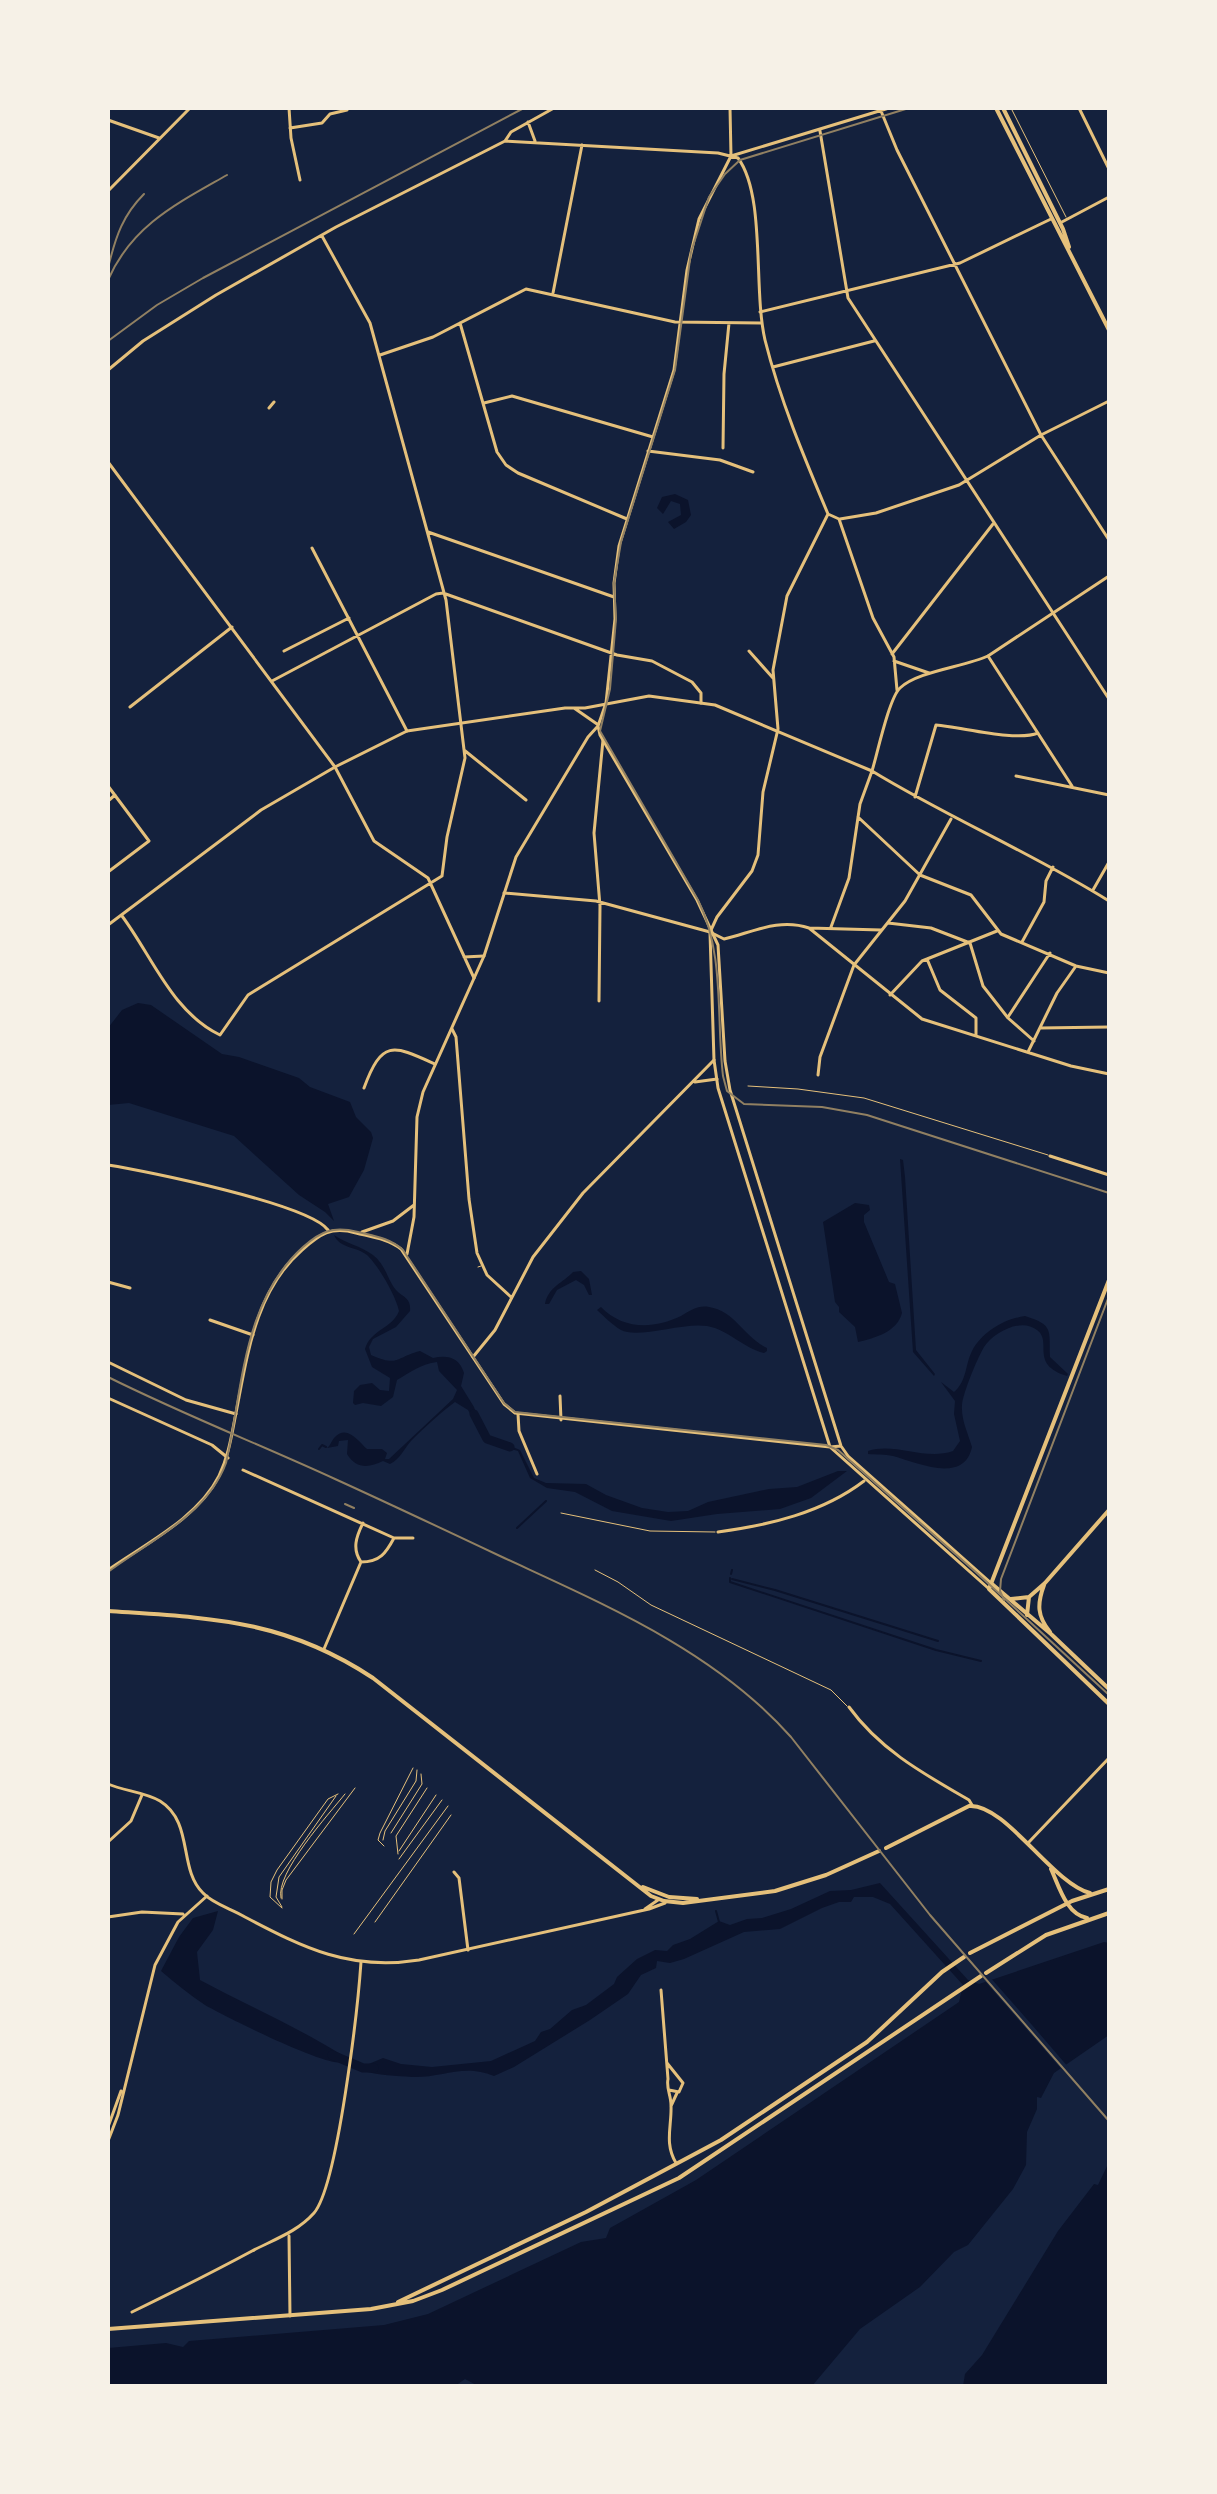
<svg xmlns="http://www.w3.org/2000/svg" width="1217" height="2494" font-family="Raleway,sans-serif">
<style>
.water{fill:#0b132b}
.pier{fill:#14213d}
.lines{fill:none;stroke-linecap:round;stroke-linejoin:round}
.stream{stroke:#0b132b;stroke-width:2}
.river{stroke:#0b132b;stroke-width:9}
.service{stroke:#e5c07b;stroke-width:1}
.minor{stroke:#e5c07b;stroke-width:3}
.tertiary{stroke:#e5c07b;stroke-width:3}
.secondary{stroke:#e5c07b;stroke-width:4}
.primary{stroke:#e5c07b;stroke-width:4}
.tram{stroke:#918062;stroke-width:2}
.rail{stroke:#918062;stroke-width:2}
</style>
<rect width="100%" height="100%" fill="#14213d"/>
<!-- water -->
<path class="water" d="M675,494L688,500L691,515L686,522L674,529L668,522L681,515L680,504L671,501L663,514L657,508L662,497Z
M138,1003L151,1005L222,1054L239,1057L299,1078L310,1087L350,1102L356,1117L371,1132L373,1138L364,1170L349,1197L328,1204L334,1221L325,1212L299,1195L234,1136L129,1103L108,1105V1028L122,1010Z
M900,1159L903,1160L905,1177L916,1350L935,1374L934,1376L913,1352Z
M855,1203L869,1205L870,1210L864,1215V1222L889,1282L895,1284L902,1313C897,1332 875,1338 858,1342L855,1327L839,1312V1307L835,1302L823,1222Z
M334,1235C345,1243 361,1246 373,1255C387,1266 388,1283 398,1292C405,1298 411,1299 410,1311L396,1327L373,1339L369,1347L371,1355C399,1367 394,1358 420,1351L433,1358C446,1355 459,1356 464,1373L461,1386L474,1407L479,1422L475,1423L468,1410L455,1402C440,1413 425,1427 411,1441C404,1449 400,1459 390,1464L383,1461C369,1468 356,1469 347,1454L348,1440L339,1441L338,1446L327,1448C330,1446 331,1442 334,1438C347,1423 359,1442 367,1449H382L387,1453L385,1459H389L453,1399L457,1390L439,1371L437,1362C421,1364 411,1372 397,1380L393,1397L381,1406L363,1403L355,1405L353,1403L354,1391L360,1385L372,1383L380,1390L389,1391L390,1378L372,1367L365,1349C371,1329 392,1329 399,1311C396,1296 378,1265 367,1255C356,1246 340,1249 334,1235Z
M581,1271L589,1279L592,1295H589L584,1285L576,1280L557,1290L549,1304H545C548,1287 563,1283 573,1272Z
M601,1307C623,1330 654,1329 681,1316C690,1311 698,1305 709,1307C735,1311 743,1336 767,1348V1351L764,1353C743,1348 729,1330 707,1326C683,1322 638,1339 621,1330C612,1325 604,1316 597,1310Z
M1025,1316C1054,1325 1049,1330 1050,1357L1068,1374L1067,1376C1029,1364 1053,1342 1037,1330C1021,1317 993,1333 984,1347C977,1359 963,1393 962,1405C961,1420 968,1433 972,1447C964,1485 916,1462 893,1456C885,1454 875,1455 868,1454V1451C895,1442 925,1461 953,1451L960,1441L954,1414L955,1401L941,1382L954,1392C967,1381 965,1365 972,1351C982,1332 1004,1319 1025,1316Z
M501,1442L520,1450L534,1478L546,1483L586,1484L606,1495L642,1508L668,1512L688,1511L708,1502L769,1489L797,1487L838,1471H847L811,1498L780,1509L717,1514L671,1521L612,1511L575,1492L547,1488L530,1478L518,1451L500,1446Z
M880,1883L968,1980L979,1984L1104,1942L1109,1943V2035L1054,2073L1041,2098L1037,2097V2109L1027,2132L1026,2165L1013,2189L968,2245L954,2252L920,2287L860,2329L812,2386H478L465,2379L455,2386H108V2348L166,2343L183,2347L189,2341L384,2325L428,2314L581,2242L606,2238L610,2228L696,2180L959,2002L963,1985L890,1904L873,1897H854L851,1902H839L822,1908L780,1929L744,1932L684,1959L670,1963L657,1961L656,1968L641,1975L628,1994L590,2020L514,2067L494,2076C463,2063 443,2078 412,2077C397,2076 378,2075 362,2071L364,2066L383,2058L401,2064L432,2067L491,2061L535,2041L541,2032L550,2029L572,2010L586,2005L614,1984L617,1977L637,1959L655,1950L667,1951L673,1945L690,1939L719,1921L730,1925L747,1919L762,1918L791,1909L830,1891L851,1890Z
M218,1911L213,1930L197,1952L200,1980C247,2005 297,2027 342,2055L341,2062C326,2067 224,2016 205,2005C190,1995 175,1983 161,1971L179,1937L193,1918Z
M1109,2162V2386H963L965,2374L982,2355L1058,2231L1094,2184L1098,2185Z"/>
<!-- pier -->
<path class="pier" d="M989,1976L1032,2025L1069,2068L1063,2071L983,1979Z"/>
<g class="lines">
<!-- stream -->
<path class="stream" d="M319,1449L322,1445L326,1447
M517,1528L546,1501
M731,1574L732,1570
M730,1578V1582L936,1650L981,1661
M732,1579L775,1590L938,1641
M716,1911L719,1922"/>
<!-- river -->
<path class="river" d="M474,1414L487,1439L510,1447
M332,2055L363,2068H374"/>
<!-- service -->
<path class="service" d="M1011,108L1066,217
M748,1086L798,1089L864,1098L1048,1155
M478,1267L481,1266
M561,1513L650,1531L715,1532
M595,1570L618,1582L651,1605L831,1690L847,1706
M391,1833L422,1784L421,1774
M383,1840L385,1831L416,1781L417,1770
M384,1846L378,1840L380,1833L413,1768
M399,1851L436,1795
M398,1854L396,1836L427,1788
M399,1859L442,1800
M281,1898C275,1873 329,1814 345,1794
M282,1899V1890L286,1880L355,1788
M282,1907L276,1897L279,1877L336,1796
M282,1908L270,1897L271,1882L277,1870L328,1799L338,1794
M375,1922L451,1815
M354,1934L448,1806"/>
<!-- minor -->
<path class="minor" d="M289,108L291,138L300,180
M1079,108L1109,169
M881,111L897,150L1041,435L1109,540
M108,120L159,138
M528,122L535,141
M290,128L322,123L330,114L347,110
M820,131L848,298L1109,699
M505,141L511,132L554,108
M731,156L889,108
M1060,223L1109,197
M553,293L582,145
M760,312L960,263L1051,219
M460,323L497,452L506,465L518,473L627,519
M380,355L433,337L526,289L675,322L761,323
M773,367L874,341
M108,370L143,341L216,295L336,227L505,141L718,153L738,158C766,196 753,289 765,340C780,400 804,457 828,514L839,519L873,618L894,657L897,690
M484,403L512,396L653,437
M269,408L274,402
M723,448L724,374L729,323
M648,451L720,460L753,472
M840,519L876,513L959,485L1041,435L1109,401
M428,532L614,597
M312,548L407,731
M284,651L349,618
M749,651L773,678
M892,654L993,524
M988,656L1072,786
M894,661L929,673
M272,681L436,594L443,593L617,655L652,661L692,682L701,693V703
M606,703L615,619L614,583L619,546L674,370L687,270L699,219L731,156L730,108
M130,707L232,627
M464,750L526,800
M335,767L374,841L428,878L474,978
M1016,776L1109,795
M108,786L149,841L108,872
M915,797L936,725C962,727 1016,742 1038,733
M108,801L115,795
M858,817L920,875L971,895L1001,934L1076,966L1109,973
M1093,890L1109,862
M504,893L596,901L710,932L724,939C753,932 779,918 809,928L922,1019L1071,1066L1109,1074
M122,916C152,956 172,1012 220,1035L248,995L442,876L447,837L465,758L446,600L370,323L322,236
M888,923L931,928L970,943L983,986L1008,1018L1034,1041
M831,927L849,878L860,804L872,771C949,818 1032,853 1109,901
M809,928L881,930
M711,930L717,917L752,871L758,855L763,792L778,729L773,670L787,596L828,514
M1022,942L1044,902L1046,881L1053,867
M464,957L484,956
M927,959L940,990L976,1018V1036
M890,995L922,961L997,931
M599,1001L600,906L594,833L603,740
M1008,1017L1050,953
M1040,1028L1109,1027
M452,1029L456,1037L469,1199L477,1253L487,1275L511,1297
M1028,1052L1057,993L1076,966
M818,1075L820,1057L854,965L905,901L951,819
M695,1082L717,1079
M364,1088C382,1039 393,1045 435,1064
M1050,1156L1109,1175
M108,1282L130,1288
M210,1320L253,1335
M473,1357L495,1330L533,1257L583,1193L714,1060
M108,1362L186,1400L236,1414
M560,1396L561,1420
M108,1398L212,1445L228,1458
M518,1414L519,1431L537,1474
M243,1470L394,1538H413
M718,1532C769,1525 822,1513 864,1481
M361,1562C380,1562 386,1553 394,1538
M361,1562C352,1549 356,1537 363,1523
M324,1649L361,1562
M849,1707C880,1750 924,1774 969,1800L972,1805
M108,1842L131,1821L142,1795
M454,1872L459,1878L468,1950
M108,1917L142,1912L183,1914
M661,1990L668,2079C666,2088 671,2095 671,2105C672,2126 664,2143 676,2163
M667,2063L683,2083L679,2092L669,2090
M671,2106L677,2093
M108,2127L121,2091
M108,2141L118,2115L155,1965L178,1922L207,1896
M289,2236L290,2316
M132,2312C173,2292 213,2272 252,2251C275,2239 297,2232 314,2213C338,2185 358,2005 361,1962"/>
<!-- tertiary -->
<path class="tertiary" d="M108,191L190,108
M108,462L335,767
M606,703L598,726L600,735L697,900L718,945L725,1061L730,1090L841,1446L848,1456L991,1583
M574,708L597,724
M108,925L261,810L335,767L407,731L565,708H585L649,696L715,705L872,771C877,755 889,698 900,688C918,671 964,667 988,656L1109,576
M710,933L714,1060L718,1088L830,1447
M108,1165C146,1171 309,1204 328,1230
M362,1232L393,1221L414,1205
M407,1254L414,1217L417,1117L423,1092L484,956L516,857L588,737L598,726
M830,1447L988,1588
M108,1570C145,1544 198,1518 219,1476C228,1457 231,1439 235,1418C247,1358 254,1292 302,1250C320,1234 331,1226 356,1233C372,1237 388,1239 401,1249L504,1404L515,1413L830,1447L841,1446
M108,1784C124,1791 145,1792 160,1801C194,1822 178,1869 203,1893C213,1904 232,1909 245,1917C304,1948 350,1971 419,1960L649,1909L665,1903
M1029,1842L1109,1758
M645,1909L658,1900"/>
<!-- secondary -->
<path class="secondary" d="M1109,1280L989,1589L1109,1704
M992,1584L1051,1634L1109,1689
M1044,1585C1037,1604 1037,1616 1050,1632
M1011,1599L1029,1597L1045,1583L1109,1510
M108,1611C210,1618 284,1619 373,1678L651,1896L664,1901L683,1903L775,1891L826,1875L879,1851
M1027,1615L1029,1597
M886,1848L969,1806C1005,1803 1052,1883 1090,1893
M1051,1869C1059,1886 1066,1914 1087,1918
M643,1887L669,1897L697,1899
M970,1953L1072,1901L1109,1889
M986,1973L1046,1935L1109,1913
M398,2302L586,2212L721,2140L867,2042L942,1972L964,1957
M108,2329L371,2309L413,2301L442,2290L679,2178L981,1976"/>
<!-- primary -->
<path class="primary" d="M996,108L1109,330
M1003,108L1063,229L1069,247"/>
<!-- tram -->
<path class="tram" d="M909,108L740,160L725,174L709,197L691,252L675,370L621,542L614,583L616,619L610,689L600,731L698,900C725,954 716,1017 723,1076L727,1091L744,1104L822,1107L867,1115L1109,1193
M108,1572C149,1541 207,1515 226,1463C243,1389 242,1302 303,1247C321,1231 333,1226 358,1232C374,1236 390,1238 403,1250L504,1403L515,1412L826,1445L838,1450L978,1574L1109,1695
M1004,1600L1000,1591L1001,1579L1109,1296"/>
<!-- rail -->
<path class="rail" d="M109,264C116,236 123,215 144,194
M108,280C132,225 178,203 227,175
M108,341L157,305L203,278L524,108
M108,1377C182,1414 259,1444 335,1479C390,1504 445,1530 500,1556C603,1604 714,1650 791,1737L930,1915L1109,2121
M345,1504L354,1508"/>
</g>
<!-- border -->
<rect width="1217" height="2494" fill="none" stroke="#f6f1e7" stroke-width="220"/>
</svg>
